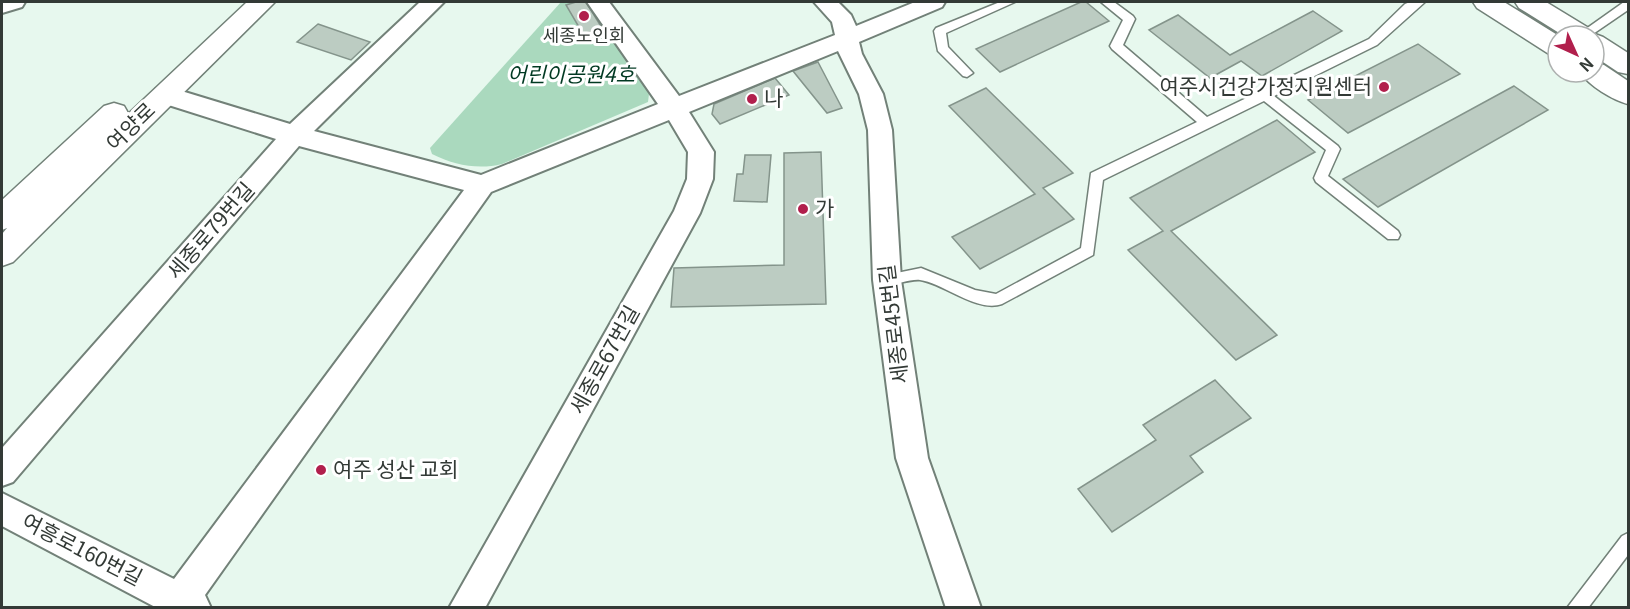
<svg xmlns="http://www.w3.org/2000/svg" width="1630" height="609" font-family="Georgia,'Noto Sans KR',serif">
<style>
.green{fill:#aad9be}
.building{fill:#bcccc2;stroke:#84948b;stroke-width:1.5}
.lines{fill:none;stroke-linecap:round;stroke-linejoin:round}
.lane-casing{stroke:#728178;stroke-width:3}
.street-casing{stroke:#728178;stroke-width:4}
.secondary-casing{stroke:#728178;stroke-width:3}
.lane{fill:#fff;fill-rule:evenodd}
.street{fill:#fff;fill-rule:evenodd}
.secondary{fill:#fff;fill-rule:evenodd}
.poi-dot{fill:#b11f4c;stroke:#fff;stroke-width:2}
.labels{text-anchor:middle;stroke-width:6;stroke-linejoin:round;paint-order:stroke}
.far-poi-label{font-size:18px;fill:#333a36;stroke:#fff}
.park-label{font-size:21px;font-style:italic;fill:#003922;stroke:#fff}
.poi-label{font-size:21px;fill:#333a36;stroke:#fff;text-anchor:start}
.street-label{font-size:21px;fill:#333a36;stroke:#fff}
</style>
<rect width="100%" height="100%" fill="#e7f8ee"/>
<!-- green -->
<path class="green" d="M561,2H590L645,82L649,94L648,102L502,164C478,170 454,165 432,154L430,148Z"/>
<!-- building -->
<path class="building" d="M576,2H586L602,28L583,34L566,5Z
M1081,2H1086L1109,21L1000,72L976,49Z
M1313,11L1342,31L1262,76L1241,61L1210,78L1149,30L1178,15L1230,55Z
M318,24L370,42L351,60L297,42Z
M1418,44L1460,74L1348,133L1308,100Z
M818,62L842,108L827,113L793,71Z
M775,78L789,95L720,124L712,114L714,104Z
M1514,86L1548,110L1378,207L1343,179Z
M986,88L1073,173L1043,188L1074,219L980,269L952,237L1035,194L949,106Z
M1277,120L1315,152L1171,231L1277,335L1236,360L1128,250L1163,231L1130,198Z
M821,152L826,304L671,307L674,268L784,265V153Z
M745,155H771L767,202L734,201L737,174H743Z
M1215,380L1251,418L1190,456L1203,472L1112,532L1078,489L1156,440L1143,425Z"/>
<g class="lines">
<defs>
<path id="lane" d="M1000,2H1015L946,33L948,47L973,73L967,77L963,76L938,51L934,31L936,28Z
M1101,2H1114L1133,16L1135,19L1123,45L1207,117L1369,39L1405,4L1410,2H1425L1377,45L1274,96L1338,146L1340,149L1328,176L1398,231L1400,235L1398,239H1388L1316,182L1314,178L1326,150L1264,101L1103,180L1093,255L1002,304C977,313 943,283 920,280C911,279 897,284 887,286L882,284L880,280L882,276L921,268L975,290L996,294L1081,248L1091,173L1197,122L1112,49L1110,46L1123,20Z
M1624,2H1628V10L1590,36H1576Z
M1628,533V555L1588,608H1567L1622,536Z"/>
<path id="street" d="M2,2H25L22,7L2,13Z
M420,2H444L314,131L481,175L658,104L587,2H609L679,96L835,35L832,22L814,2H838L851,15L856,26L915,2H945L942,7L859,42L862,54L883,94L892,130L901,280L928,458L981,608H946L896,458L873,280L868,130L859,94L838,51L689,112L714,152L713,179L700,213L485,608H449L674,211L687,179L688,152L669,120L491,192L205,595L211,608H157L2,526V493L174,579L464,190L299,146L13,482L2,486V448L276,139L156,101L153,95L156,89L165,86L290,124Z"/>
<path id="secondary" d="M247,2H275L13,262L2,266V234L7,228L2,230V200L104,106L114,103L124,106L128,113L127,115Z
M1473,2H1504L1559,36L1558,57L1549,54L1477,8Z
M1515,2H1546L1592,30L1595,34L1603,37L1628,53V74L1618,72L1594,56V36H1564L1519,8Z
M1594,62L1604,65L1628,81V104C1613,100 1589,86 1580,72H1594Z"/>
</defs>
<!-- lane casing -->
<use href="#lane" class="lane-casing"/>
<!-- street casing -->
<use href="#street" class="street-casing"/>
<!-- secondary casing -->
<use href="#secondary" class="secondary-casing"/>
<!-- lane -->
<use href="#lane" class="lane"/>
<!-- street -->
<use href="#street" class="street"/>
<!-- secondary -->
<use href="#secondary" class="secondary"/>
</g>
<!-- markers -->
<g class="poi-dot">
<circle cx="584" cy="16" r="6"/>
<circle cx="1384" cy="87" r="6"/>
<circle cx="752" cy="99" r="6"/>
<circle cx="803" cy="209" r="6"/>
<circle cx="321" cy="470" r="6"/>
</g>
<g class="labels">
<!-- far-poi labels -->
<g class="far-poi-label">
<text x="584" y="42">세종노인회</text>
</g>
<!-- park labels -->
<g class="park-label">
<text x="571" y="82">어린이공원4호</text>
</g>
<!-- poi labels -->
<g class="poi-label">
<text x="1372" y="94" text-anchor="end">여주시건강가정지원센터</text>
<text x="764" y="106">나</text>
<text x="815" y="216">가</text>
<text x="333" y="477">여주 성산 교회</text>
</g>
<!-- street labels -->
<g class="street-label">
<text transform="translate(131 127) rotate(-44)" y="7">여양로</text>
<text transform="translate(211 231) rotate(-49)" y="7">세종로79번길</text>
<text transform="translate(894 324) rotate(-97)" y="7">세종로45번길</text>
<text transform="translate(605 360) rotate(-61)" y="7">세종로67번길</text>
<text transform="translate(82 550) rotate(27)" y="7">여흥로160번길</text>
</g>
</g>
<!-- border -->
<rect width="1630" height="609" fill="none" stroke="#333a36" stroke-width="6"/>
<!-- north arrow -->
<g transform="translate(1576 54) rotate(135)"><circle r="28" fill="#ffffff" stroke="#adb0af" stroke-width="1.5"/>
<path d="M0-4.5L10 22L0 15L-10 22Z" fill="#b11f4c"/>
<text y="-9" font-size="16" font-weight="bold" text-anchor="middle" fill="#333a36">N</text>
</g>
</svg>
